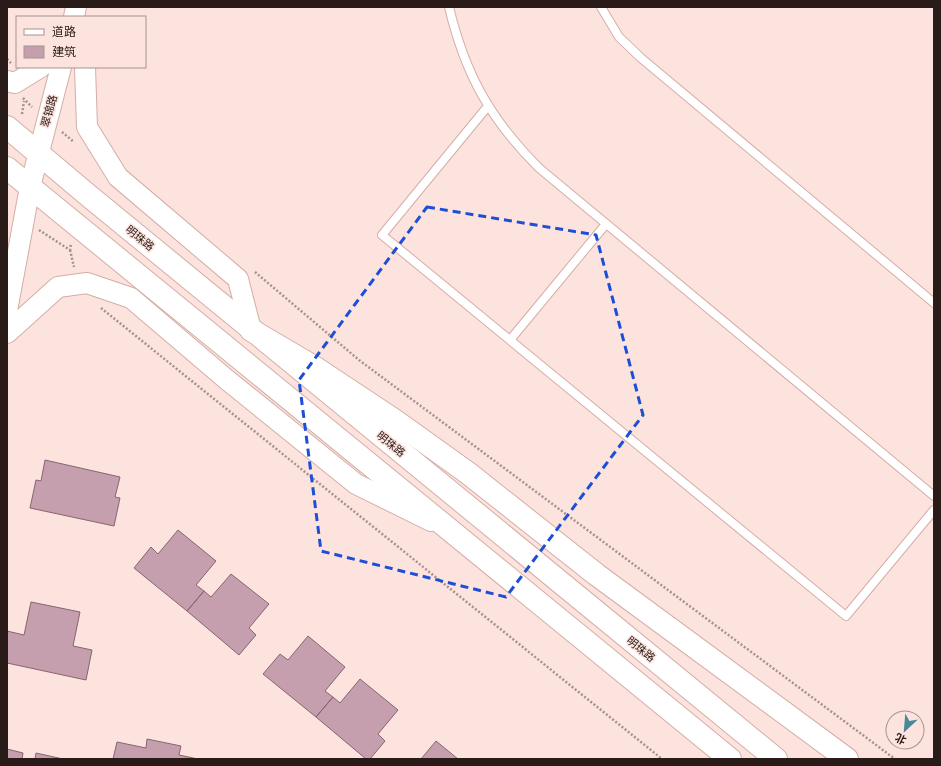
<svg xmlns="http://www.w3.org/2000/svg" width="941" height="766" font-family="Rubik,'Noto Sans SC',sans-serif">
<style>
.building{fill:#c59fad;stroke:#876471}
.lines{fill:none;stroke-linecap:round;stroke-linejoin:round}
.service-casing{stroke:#d5ada6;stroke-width:10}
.tertiary-casing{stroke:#d5ada6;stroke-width:22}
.secondary-casing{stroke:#d5ada6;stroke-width:24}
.trunk-casing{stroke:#d5ada6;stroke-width:24}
.path{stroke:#a6918d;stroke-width:2.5;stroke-dasharray:2 2;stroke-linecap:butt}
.service{stroke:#fff;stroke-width:8}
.tertiary{stroke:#fff;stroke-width:20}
.secondary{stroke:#fff;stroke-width:22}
.trunk{stroke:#fff;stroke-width:22}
.marked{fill:none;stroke:#1d4ed8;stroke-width:3;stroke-dasharray:8 5;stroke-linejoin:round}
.labels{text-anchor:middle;stroke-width:3;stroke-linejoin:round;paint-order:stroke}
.street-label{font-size:11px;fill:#291b18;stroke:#fce3de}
</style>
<rect width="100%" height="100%" fill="#fce3de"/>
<!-- building -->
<path class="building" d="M45,460L120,477L115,497L120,498L114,526L30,508L36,480L41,481Z
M178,530L216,561L196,585L204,591L187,611L134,568L151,547L158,554Z
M231,574L269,604L249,628L256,635L239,655L187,611L204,591L211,597Z
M31,602L80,612L73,646L92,650L86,680L7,663V631L24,635Z
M308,636L345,667L325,691L333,697L316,717L263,674L280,654L288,660Z
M360,679L398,710L378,734L385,741L370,759H366L316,717L333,697L340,703Z
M147,739L181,746L179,755L198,759H113L117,742L146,748Z
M436,741L458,759H421Z
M7,749L23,753L22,759H7Z
M36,753L63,759H35Z"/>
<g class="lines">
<defs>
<path id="service" d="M449,7C465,74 490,119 539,168L934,496
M601,7L619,37L641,58L934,303
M488,106L382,235L846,616L934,510
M510,340L606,224"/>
<path id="tertiary" d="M74,17L76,7
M85,67L87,127L118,177L238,279L251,330
M7,81L15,83L41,67
M7,311L30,187L61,67
M7,333L58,287L87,283L131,298L226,379L356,484L431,521"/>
<path id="secondary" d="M7,127L89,196L776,759
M7,168L730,759"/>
<path id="trunk" d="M251,330L314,367L394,420L468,473L597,575L847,759"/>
</defs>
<!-- service casing -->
<use href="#service" class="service-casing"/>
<!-- tertiary casing -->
<use href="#tertiary" class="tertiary-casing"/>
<!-- secondary casing -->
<use href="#secondary" class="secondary-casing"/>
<!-- trunk casing -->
<use href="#trunk" class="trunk-casing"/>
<!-- path -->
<path class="path" d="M7,59L11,63
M23,98L32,107
M22,114L24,101
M62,132L74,142
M39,230L70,250L71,243
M70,250L74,267
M255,272L359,360L895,759
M101,308L662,759"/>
<!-- service -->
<use href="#service" class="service"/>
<!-- tertiary -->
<use href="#tertiary" class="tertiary"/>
<!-- secondary -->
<use href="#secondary" class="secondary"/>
<!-- trunk -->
<use href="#trunk" class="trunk"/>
</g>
<!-- marked area -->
<path class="marked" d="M427,207L596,235L643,415L506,597L321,551L299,380Z"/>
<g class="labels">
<!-- street labels -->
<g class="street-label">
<text transform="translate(49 111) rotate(-75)" y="4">翠锦路</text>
<text transform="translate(140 238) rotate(39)" y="4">明珠路</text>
<text transform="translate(391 444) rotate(39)" y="4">明珠路</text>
<text transform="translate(641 649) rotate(39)" y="4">明珠路</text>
</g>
</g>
<!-- border -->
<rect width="941" height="766" fill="none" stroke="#291b18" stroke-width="16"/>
<!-- legend -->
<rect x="16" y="16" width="130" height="52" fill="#fce3de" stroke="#a8938f"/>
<rect x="24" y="29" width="20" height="6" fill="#ffffff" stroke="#a8938f"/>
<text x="52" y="36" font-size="12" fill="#291b18">道路</text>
<rect x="24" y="46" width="20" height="12" fill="#c59fad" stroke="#a8938f"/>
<text x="52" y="56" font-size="12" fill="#291b18">建筑</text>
<!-- north arrow -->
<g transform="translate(905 730) rotate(206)"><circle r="19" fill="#fce3de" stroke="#a8938f"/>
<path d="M0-3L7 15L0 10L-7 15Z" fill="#47889a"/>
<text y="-6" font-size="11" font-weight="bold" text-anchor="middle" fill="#291b18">北</text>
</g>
</svg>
